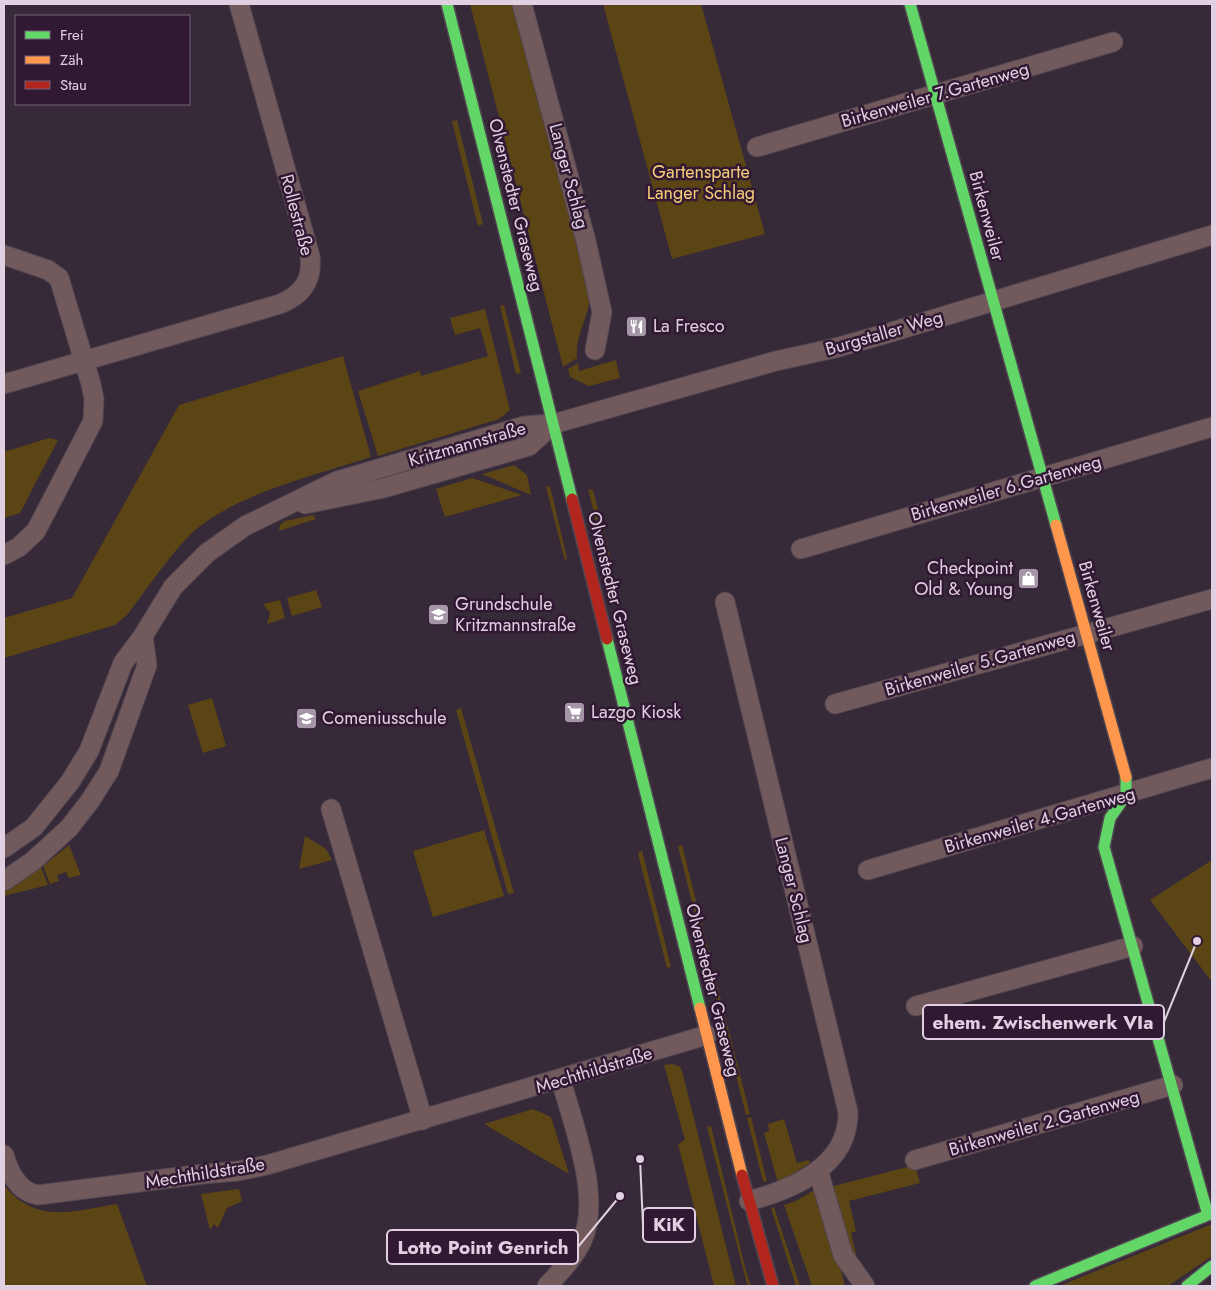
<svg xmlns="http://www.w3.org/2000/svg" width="1216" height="1290" font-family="Jost,sans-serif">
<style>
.green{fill:#5c4515}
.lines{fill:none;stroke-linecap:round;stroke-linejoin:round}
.street-casing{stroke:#504551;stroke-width:21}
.fast-casing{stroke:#504551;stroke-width:14}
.slow-casing{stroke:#504551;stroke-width:14}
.jam-casing{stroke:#504551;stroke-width:14}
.street{stroke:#725a5c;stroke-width:19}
.fast{stroke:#63d668;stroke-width:11}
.slow{stroke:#ff974d;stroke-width:11}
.jam{stroke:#b3261e;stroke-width:11}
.labels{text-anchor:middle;stroke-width:5;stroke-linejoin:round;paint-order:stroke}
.street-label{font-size:18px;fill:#e0d0e1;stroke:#311934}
.park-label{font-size:18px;fill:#f7cd7a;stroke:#311934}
.poi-label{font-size:18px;fill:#e0d0e1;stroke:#311934;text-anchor:start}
.leader{fill:none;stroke:#e0d0e1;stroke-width:2}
.callout-dot{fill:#e0d0e1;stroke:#311934;stroke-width:2}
.callout{fill:#311934;stroke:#e0d0e1;stroke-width:2}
.callout-label{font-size:19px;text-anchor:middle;font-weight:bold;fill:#e0d0e1}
</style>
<rect width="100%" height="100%" fill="#362938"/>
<!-- green -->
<path class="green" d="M470,4H518L582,254C585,269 592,289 589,304C585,324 575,338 577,358L563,367Z
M603,4H701L765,234L672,259Z
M457,120L483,224L478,226L452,121Z
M504,305L521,373L516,374L500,306Z
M485,309L510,410L499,419L378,456L358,391L420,371L421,376L488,356L480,328L455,335L450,318Z
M343,356L371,457C316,475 226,496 186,539C165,562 146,590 127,615L115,625L4,658V618L72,598L179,405Z
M616,360L620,378L589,386L570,377L568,369L578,363L579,371Z
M517,435L518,440L370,483L369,478Z
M49,438L58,440L20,513L4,518V452Z
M514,465L527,475L531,495L482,474Z
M472,478L522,495L445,517L436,489Z
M550,486L567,558L565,561L546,487Z
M588,489L593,490L612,566L609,571Z
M313,515L316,519L279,531L280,525L285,521Z
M316,590L322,607L292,616L287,598Z
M280,600L285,618L267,624L270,613L263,604Z
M212,698L226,746L203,753L188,705Z
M461,708L514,893L508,894L456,710Z
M484,830L504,896L433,917L413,851Z
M305,836L326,849L332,860L299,869Z
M69,845L81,875L69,878L66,872L57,875L59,881L50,884L43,866Z
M682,845L710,957L706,958L678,846Z
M642,850L671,967L667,968L638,854Z
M1212,860V982L1150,900Z
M41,867L48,885L4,896V892Z
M709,969H713L750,1114L746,1115Z
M672,1064L679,1066L682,1071L736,1286H714L678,1144L685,1140L664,1065Z
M533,1109L551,1117L569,1174L484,1124Z
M751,1117L767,1182L763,1181L747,1118Z
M784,1119L797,1163L809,1160L810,1163L778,1183L764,1133L769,1131L768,1124Z
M711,1126L746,1271L751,1286L747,1284L707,1127Z
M915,1165L920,1183L849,1201L856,1231L851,1233L858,1262L848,1255L830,1187Z
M4,1185C36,1225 73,1211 117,1204L147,1286H4Z
M821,1186L845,1286H812L784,1205L796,1201Z
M239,1189L242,1201L227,1208L218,1228L214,1224L210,1230L201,1194Z
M774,1207L800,1286H796L771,1208Z
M1212,1224V1256L1168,1286H1059Z"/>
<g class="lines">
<defs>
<path id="street" d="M522,4L586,241L602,312L595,350
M757,147L1113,42
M4,255L48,270L59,278L91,384L94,399L93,421L36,531L19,547L4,555
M4,384L280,304C302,295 313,280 310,256L239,4
M305,504L384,488L529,446L553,424
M801,549L1212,427
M725,602L848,1112C849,1166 793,1189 749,1201
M835,704L1212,599
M331,809L423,1120
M4,848L34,827L70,782L89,751L123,663L143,636L173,587L207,553L245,526L337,481L524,426L553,424L776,361L835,348L885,334L1212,235
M868,870L1212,768
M4,881L33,861L69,828L90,801L109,771L147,665L143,636
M916,1006L1133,946
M4,1155C9,1172 18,1192 38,1195L203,1174L238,1171L267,1165L707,1035
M915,1160L1173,1085
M818,1170L843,1255L865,1286
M547,1286C560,1272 574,1258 582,1241C602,1198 573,1124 561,1080"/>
<path id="fast" d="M447,4L572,499
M910,4L1056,525
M607,639L700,1008
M1035,1286L1208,1215L1104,847L1110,818L1126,795V777
M1187,1286L1212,1266"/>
<path id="slow" d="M1056,525L1126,777
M700,1008L742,1175"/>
<path id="jam" d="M572,499L607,639
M742,1175L773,1286"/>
</defs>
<!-- street casing -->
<use href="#street" class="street-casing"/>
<!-- fast casing -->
<use href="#fast" class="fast-casing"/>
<!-- slow casing -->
<use href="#slow" class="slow-casing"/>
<!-- jam casing -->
<use href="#jam" class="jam-casing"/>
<!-- street -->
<use href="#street" class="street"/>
<!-- fast -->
<use href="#fast" class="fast"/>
<!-- slow -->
<use href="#slow" class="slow"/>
<!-- jam -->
<use href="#jam" class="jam"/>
</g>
<!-- icons -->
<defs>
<symbol id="restaurant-square" viewBox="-11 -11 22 22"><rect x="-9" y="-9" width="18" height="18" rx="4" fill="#a496a6" stroke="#311934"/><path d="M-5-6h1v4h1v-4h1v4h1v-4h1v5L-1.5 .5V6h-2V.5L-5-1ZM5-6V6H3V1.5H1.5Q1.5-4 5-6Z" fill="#fff"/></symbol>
<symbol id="shop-square" viewBox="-11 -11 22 22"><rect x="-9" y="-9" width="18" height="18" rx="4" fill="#a496a6" stroke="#311934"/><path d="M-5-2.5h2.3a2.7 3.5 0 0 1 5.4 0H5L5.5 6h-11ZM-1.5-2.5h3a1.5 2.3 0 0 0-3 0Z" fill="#fff"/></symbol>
<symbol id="school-square" viewBox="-11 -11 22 22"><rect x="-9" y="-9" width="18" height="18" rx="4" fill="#a496a6" stroke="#311934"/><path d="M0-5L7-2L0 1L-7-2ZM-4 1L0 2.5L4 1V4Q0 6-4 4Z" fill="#fff"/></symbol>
<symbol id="supermarket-square" viewBox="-11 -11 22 22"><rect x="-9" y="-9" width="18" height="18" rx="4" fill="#a496a6" stroke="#311934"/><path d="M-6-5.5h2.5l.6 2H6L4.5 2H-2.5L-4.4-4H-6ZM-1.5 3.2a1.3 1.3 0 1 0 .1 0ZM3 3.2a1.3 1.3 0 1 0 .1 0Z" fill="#fff"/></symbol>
</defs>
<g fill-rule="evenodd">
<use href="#restaurant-square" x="624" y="314" width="25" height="25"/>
<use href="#shop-square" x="1016" y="566" width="25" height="25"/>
<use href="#school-square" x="426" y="602" width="25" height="25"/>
<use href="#supermarket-square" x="562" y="700" width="25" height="25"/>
<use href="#school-square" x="294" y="706" width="25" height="25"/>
</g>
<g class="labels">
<!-- street labels -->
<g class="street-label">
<text transform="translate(935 95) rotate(-16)" y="6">Birkenweiler 7.Gartenweg</text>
<text transform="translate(569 176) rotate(75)" y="6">Langer Schlag</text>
<text transform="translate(516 205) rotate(76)" y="6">Olvenstedter Graseweg</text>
<text transform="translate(297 215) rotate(75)" y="6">Rollestraße</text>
<text transform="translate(987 216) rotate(75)" y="6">Birkenweiler</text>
<text transform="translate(884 333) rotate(-16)" y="6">Burgstaller Weg</text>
<text transform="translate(467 444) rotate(-16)" y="6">Kritzmannstraße</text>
<text transform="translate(1006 488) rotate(-16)" y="6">Birkenweiler 6.Gartenweg</text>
<text transform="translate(615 598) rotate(76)" y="6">Olvenstedter Graseweg</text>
<text transform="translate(1097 606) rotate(74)" y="6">Birkenweiler</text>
<text transform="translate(980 663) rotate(-16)" y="6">Birkenweiler 5.Gartenweg</text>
<text transform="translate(1040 820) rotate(-16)" y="6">Birkenweiler 4.Gartenweg</text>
<text transform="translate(794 890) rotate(76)" y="6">Langer Schlag</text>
<text transform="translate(713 990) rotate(76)" y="6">Olvenstedter Graseweg</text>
<text transform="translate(594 1070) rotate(-17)" y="6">Mechthildstraße</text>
<text transform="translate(1044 1123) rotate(-16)" y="6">Birkenweiler 2.Gartenweg</text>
<text transform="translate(205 1173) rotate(-9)" y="6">Mechthildstraße</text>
</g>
<!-- park labels -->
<g class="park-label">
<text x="701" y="178">Gartensparte<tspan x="701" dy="21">Langer Schlag</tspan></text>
</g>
<!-- poi labels -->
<g class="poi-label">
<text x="653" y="332">La Fresco</text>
<text x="1013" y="574" text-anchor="end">Checkpoint<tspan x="1013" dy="21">Old &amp; Young</tspan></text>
<text x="455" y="610">Grundschule<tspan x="455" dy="21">Kritzmannstraße</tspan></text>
<text x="591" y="718">Lazgo Kiosk</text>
<text x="322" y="724">Comeniusschule</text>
</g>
</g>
<!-- callouts -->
<path class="leader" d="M1197 941L1164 1022M640 1159L643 1225M620 1196L578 1247"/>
<g class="callout-dot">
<circle cx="1197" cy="941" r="5"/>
<circle cx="640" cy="1159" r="5"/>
<circle cx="620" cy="1196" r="5"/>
</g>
<g class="callout">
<rect x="923" y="1005" width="241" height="34" rx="5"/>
<rect x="643" y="1208" width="52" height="34" rx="5"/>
<rect x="387" y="1230" width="191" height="34" rx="5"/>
</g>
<g class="callout-label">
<text x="1043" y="1029">ehem. Zwischenwerk VIa</text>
<text x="669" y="1231">KiK</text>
<text x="483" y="1254">Lotto Point Genrich</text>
</g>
<!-- border -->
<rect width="1216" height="1290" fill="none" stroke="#e0d0e1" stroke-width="10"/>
<!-- legend -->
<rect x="15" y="15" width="175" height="90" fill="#311934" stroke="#776279"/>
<rect x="25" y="31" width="25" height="8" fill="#63d668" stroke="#776279"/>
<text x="60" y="40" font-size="15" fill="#e0d0e1">Frei</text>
<rect x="25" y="56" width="25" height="8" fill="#ff974d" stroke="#776279"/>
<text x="60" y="65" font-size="15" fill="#e0d0e1">Zäh</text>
<rect x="25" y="81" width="25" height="8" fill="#b3261e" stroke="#776279"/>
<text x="60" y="90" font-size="15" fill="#e0d0e1">Stau</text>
</svg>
